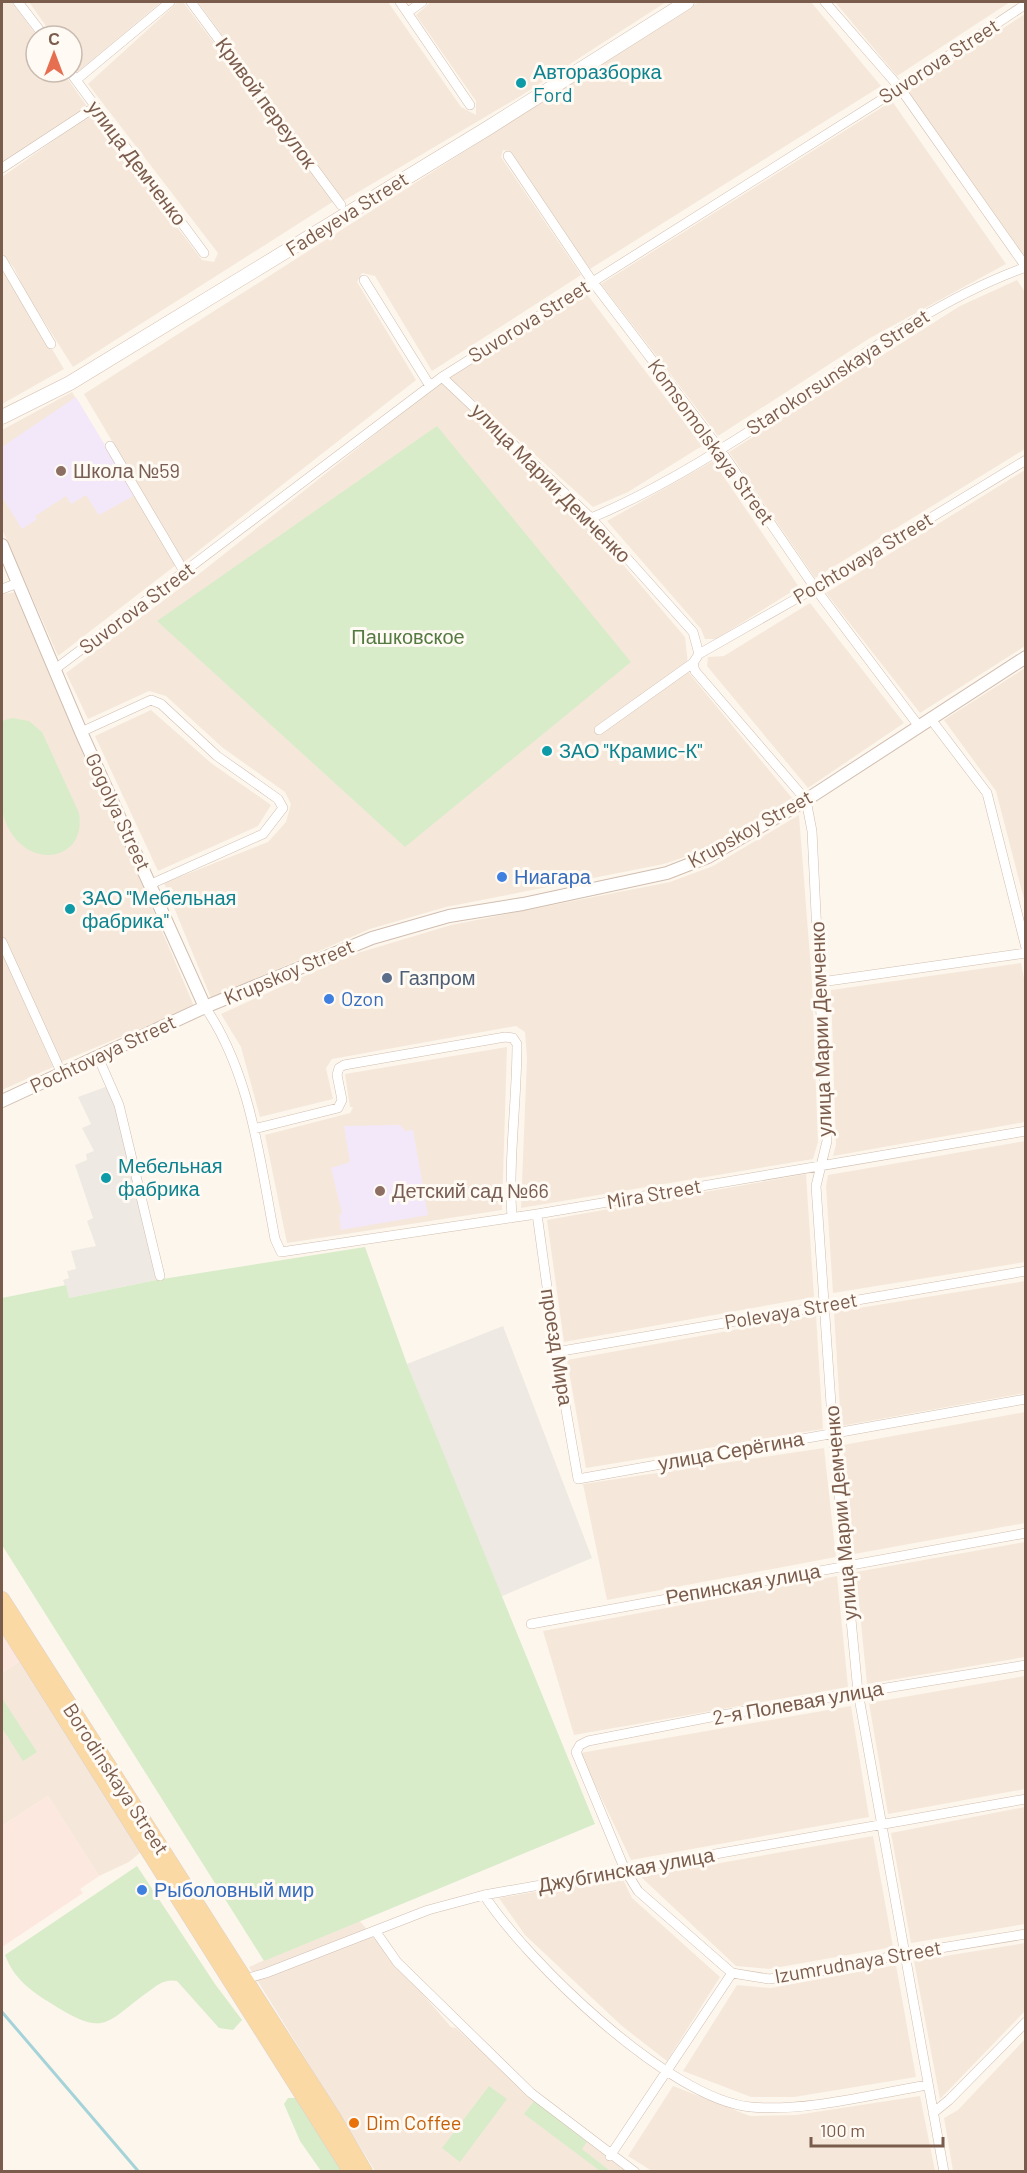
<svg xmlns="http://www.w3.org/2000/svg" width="1027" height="2173" font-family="Barlow,sans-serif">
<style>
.residential{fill:#f5e8da}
.commercial{fill:#fde8e0}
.industrial{fill:#efe9e4}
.education{fill:#f3e8fa}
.green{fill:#d8ecc9}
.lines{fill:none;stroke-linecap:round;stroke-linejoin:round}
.stream{stroke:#a5d3da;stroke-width:3}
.minor-casing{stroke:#d1beb0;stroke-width:10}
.tertiary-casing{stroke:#d1beb0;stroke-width:14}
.secondary-casing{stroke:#d6c0b0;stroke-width:15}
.primary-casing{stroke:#dad1cd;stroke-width:16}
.minor{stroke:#fff;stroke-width:9}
.tertiary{stroke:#fff;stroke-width:12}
.secondary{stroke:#fff;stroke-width:14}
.primary{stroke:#fbd9a5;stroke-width:15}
.culture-dot{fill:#0f9aa8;stroke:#fffaf3;stroke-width:2}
.education-dot{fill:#8d6e63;stroke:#fffaf3;stroke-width:2}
.shop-dot{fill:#3f7fe0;stroke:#fffaf3;stroke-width:2}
.service-dot{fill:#5c6f8a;stroke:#fffaf3;stroke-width:2}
.food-dot{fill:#e8710a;stroke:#fffaf3;stroke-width:2}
.labels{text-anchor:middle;stroke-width:6;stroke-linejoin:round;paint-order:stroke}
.street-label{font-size:20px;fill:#7a5c4d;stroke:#fffaf3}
.culture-label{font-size:20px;fill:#0d838f;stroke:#fffaf3;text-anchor:start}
.education-label{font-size:20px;fill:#785e54;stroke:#fffaf3;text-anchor:start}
.park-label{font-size:20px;fill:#537a41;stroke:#fffaf3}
.shop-label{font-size:20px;fill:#366cbe;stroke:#fffaf3;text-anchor:start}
.service-label{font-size:20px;fill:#4e5e75;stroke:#fffaf3;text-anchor:start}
.food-label{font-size:20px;fill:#c56008;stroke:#fffaf3;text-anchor:start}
</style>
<rect width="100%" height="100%" fill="#fdf6ec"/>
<!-- residential -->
<path class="residential" d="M2,2H12L37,36L36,72H63L88,108L2,166Z
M29,2H161L78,72L72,64V36H53Z
M178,2H183L334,201L73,367L26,293L14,268L2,253V177L91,114L202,260L214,262L218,253L88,84Z
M198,2H388L461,107L476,115V101L416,15L431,2H666L519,97L343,201Z
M699,2H811L881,86L590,269L510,151L503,150L501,157L581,275L432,371L375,276L362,273L357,282L416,380L184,562L84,394Z
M835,2H1010L897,76Z
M1025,14V254L1023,256L908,91Z
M892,101L1006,264L870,338L718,436L601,284Z
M2,266L64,369L2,404Z
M1017,280L1025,292V449L815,578L729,452L960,306Z
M586,293L702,446L628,492L593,507L449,377Z
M441,382L585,520L685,637L689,673L792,798L705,850L664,864L446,907L370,929L211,998L164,883L268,842L286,822L291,804L285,792L223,748L166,696L149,691L88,719L66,673L199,574Z
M72,392L176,565L58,656L2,529V430Z
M713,461L799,587L716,639H705L701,629L607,521Z
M1025,470V646L920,713L826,593Z
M17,592L194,1006L61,1062L12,967L13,977L53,1067L2,1090V594Z
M810,603L904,723L808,788L707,666L708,657L724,656Z
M1025,668V903L996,791L944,720Z
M151,710L211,763L271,805L258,826L158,871L95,736Z
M799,815L812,983L818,1142L813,1159L521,1208L527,1058L525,1032L516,1026L332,1059L326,1068L333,1099L260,1117L241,1047L221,1014L351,955L451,925L670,882L713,866Z
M1021,963L1026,988L1025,1122L833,1156L836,1145L831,990Z
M507,1047L502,1210L287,1243L265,1135L350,1113L353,1107H350L345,1074Z
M1025,1141V1262L833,1293L826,1186L828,1175Z
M806,1174L814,1297L564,1342L547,1220Z
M1025,1281V1393L841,1426L834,1312Z
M816,1315L823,1429L586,1468L567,1360Z
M1025,1412V1523L854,1554L843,1445Z
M824,1448L836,1557L607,1600L583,1484Z
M1025,1542V1657L867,1684L856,1572Z
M837,1576L848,1687L574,1735L543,1631Z
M20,1661L142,1851L129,1862L99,1876L48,1796L2,1826V1673Z
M1025,1676V1789L888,1814L869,1703Z
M851,1706L869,1817L631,1860L580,1753Z
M1025,1807V1924L911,1943L891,1833Z
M873,1836L893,1947L769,1969L736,1966L641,1877Z
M622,1877L632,1898L720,1977L667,2061L622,2026L525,1935L499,1898Z
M358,1919L451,2027L456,2028L535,2100L632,2171H375L249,1967Z
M1025,1943V2011L940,2099L914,1961Z
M896,1965L916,2077L794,2097H751L683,2071L737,1985L771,1988Z
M1025,2039V2171H953L944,2118L958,2110Z
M673,2086L750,2116L796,2115L920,2096L935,2171H652L628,2156Z"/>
<!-- commercial -->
<path class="commercial" d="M2,1631L20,1661L2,1673Z
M48,1796L99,1876L80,1889L83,1893L2,1947V1826Z"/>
<!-- industrial -->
<path class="industrial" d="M108,1086L120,1123L156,1280L69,1298L63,1280L69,1278L67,1271L76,1269L71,1251L96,1246L87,1221L93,1218L75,1165L87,1160L86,1154L94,1151L82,1128L91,1124L78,1097Z
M503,1326L592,1558L500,1597L407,1364Z"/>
<!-- education -->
<path class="education" d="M76,397L135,495L99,515L86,495L71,504L66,496L35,516L37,519L22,529L2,497V447Z
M400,1125L405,1131L413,1130L428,1215L341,1230L339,1215L342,1213L331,1168L350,1162L344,1126Z"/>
<!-- green -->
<path class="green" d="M437,426L631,662L405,847L157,621Z
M12,718L29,721L42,732L79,813C88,866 16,873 2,810C0,791 1,743 2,721Z
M365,1247L407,1364L595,1824L264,1961L2,1545V1298L66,1285L69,1298L156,1280Z
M2,1698L37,1752L23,1761L2,1728Z
M137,1866L215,1984L242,2020L233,2030L219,2028L177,1981C166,1979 160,1983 152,1989C105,2022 107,2039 52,2004C31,1991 14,1979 5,1955Z
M489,2086L507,2099L460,2162L442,2148Z
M288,2098H298L344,2171H321L300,2141L284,2104Z
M534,2101L587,2142L582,2149L610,2171H600L524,2114Z"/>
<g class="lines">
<!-- stream -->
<path class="stream" d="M2,2012L139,2172"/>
<defs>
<path id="minor" d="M18,2L44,36
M191,2L341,205
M400,2L470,105
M825,2L900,88L1026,267
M408,12L422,2
M70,72L204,253
M76,80L170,2
M508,156L592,281L719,448L815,588L918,725
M2,168L95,107
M2,260L51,344
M364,280L430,386
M442,377L591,518L693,632L699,654L693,663L695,671L806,800L812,831L827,1141L816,1186L833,1433L858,1692L944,2172
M110,446L185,573
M591,518C661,489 738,440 801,397C872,348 943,297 1026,267
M2,589L18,583
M699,654L815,588L1026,460
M54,670L442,377L900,88L1026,4
M930,718L987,793L1026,948
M599,730L693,663
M81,732L151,700L161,704L217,756L278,799L283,808L263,834L151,884
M2,942L62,1074
M821,982L1026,953
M205,1007C251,1074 260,1161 275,1239L281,1252L537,1214L1026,1131
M98,1057L119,1105L160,1276
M254,1129L338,1108L342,1100L337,1075L339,1068L344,1065L505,1037L513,1038L517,1044C517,1102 508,1160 512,1218
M537,1214L556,1352L578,1479L1026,1399
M556,1352L1026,1271
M531,1624L1026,1533
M1026,1665L716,1716L588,1741L580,1745L576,1752L625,1870L638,1891L732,1973L769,1979L806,1974L904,1954L1026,1934
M484,1895C527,1961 670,2100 751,2107C807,2112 872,2094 928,2085
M376,1932L397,1962L531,2093L635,2172
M245,1979L266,1973L428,1910L484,1895L1026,1799
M933,2113L949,2100L1026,2022
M610,2156L732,1973"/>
<path id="tertiary" d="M2,545L81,732L205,1007
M2,1101L205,1007L372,938L449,916L523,904L667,873L708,857L806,800L1026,657"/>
<path id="secondary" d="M2,417L70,383L488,128L687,2"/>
<path id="primary" d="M2,1599L333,2117L365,2172
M2,1619L351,2172"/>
</defs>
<!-- minor casing -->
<use href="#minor" class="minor-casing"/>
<!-- tertiary casing -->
<use href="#tertiary" class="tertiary-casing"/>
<!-- secondary casing -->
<use href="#secondary" class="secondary-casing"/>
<!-- primary casing -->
<use href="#primary" class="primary-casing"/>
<!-- minor -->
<use href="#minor" class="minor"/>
<!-- tertiary -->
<use href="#tertiary" class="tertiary"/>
<!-- secondary -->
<use href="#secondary" class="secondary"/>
<!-- primary -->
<use href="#primary" class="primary"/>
</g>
<!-- markers -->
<g class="culture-dot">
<circle cx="521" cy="83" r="6"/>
<circle cx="547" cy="751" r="6"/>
<circle cx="70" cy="909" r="6"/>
<circle cx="106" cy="1178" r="6"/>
</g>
<g class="education-dot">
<circle cx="61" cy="471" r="6"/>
<circle cx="380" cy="1191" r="6"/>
</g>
<g class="shop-dot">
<circle cx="502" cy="877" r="6"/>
<circle cx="329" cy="999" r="6"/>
<circle cx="142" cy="1890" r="6"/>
</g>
<circle class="service-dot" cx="387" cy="978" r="6"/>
<circle class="food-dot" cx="354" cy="2123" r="6"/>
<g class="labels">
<!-- street labels -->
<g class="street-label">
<text transform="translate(939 61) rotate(-33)" y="7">Suvorova Street</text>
<text transform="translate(266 103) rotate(54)" y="7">Кривой переулок</text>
<text transform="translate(137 163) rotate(53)" y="7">улица Демченко</text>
<text transform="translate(347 214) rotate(-32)" y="7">Fadeyeva Street</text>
<text transform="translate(529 321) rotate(-32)" y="7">Suvorova Street</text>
<text transform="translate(838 372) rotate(-33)" y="7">Starokorsunskaya Street</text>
<text transform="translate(711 442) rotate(54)" y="7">Komsomolskaya Street</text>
<text transform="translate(551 483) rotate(45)" y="7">улица Марии Демченко</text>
<text transform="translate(863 558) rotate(-31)" y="7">Pochtovaya Street</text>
<text transform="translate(137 608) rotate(-37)" y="7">Suvorova Street</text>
<text transform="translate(118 812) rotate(65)" y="7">Gogolya Street</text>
<text transform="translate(750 829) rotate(-29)" y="7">Krupskoy Street</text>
<text transform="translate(289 972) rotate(-23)" y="7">Krupskoy Street</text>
<text transform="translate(821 1029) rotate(-92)" y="7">улица Марии Демченко</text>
<text transform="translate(103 1054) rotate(-25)" y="7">Pochtovaya Street</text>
<text transform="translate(654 1194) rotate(-10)" y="7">Mira Street</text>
<text transform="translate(791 1311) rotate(-10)" y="7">Polevaya Street</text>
<text transform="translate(557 1347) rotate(81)" y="7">проезд Мира</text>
<text transform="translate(731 1451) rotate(-10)" y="7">улица Серёгина</text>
<text transform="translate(841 1513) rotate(-95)" y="7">улица Марии Демченко</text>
<text transform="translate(743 1584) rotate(-10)" y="7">Репинская улица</text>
<text transform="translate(798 1703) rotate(-10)" y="7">2-я Полевая улица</text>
<text transform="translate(116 1779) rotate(57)" y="7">Borodinskaya Street</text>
<text transform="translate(626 1870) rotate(-10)" y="7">Джубгинская улица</text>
<text transform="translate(858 1962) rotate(-10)" y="7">Izumrudnaya Street</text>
</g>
<!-- culture labels -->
<g class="culture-label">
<text x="533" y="79">Авторазборка<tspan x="533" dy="23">Ford</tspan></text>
<text x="559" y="758">ЗАО "Крамис-К"</text>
<text x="82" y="905">ЗАО "Мебельная<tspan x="82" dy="23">фабрика"</tspan></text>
<text x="118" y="1173">Мебельная<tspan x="118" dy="23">фабрика</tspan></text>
</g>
<!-- education labels -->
<g class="education-label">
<text x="73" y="478">Школа №59</text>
<text x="392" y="1198">Детский сад №66</text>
</g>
<!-- park labels -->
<g class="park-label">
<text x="408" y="644">Пашковское</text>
</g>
<!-- shop labels -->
<g class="shop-label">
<text x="514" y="884">Ниагара</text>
<text x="341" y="1006">Ozon</text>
<text x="154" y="1897">Рыболовный мир</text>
</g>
<!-- service labels -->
<g class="service-label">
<text x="399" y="985">Газпром</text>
</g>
<!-- food labels -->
<g class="food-label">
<text x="366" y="2130">Dim Coffee</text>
</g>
</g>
<!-- border -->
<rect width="1027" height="2173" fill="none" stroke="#7a5c4d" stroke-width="6"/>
<!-- north arrow -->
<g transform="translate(54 54)"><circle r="28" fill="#fffaf3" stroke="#cabbb1" stroke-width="1.5"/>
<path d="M0-4.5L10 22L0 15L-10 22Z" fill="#e76f51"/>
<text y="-9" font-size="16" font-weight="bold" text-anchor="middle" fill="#7a5c4d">С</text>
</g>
<!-- scale -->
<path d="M811 2137v9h132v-9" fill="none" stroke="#7a5c4d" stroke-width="3"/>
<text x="820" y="2137" font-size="18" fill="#7a5c4d" stroke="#fffaf3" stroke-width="4.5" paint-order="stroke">100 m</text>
</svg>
